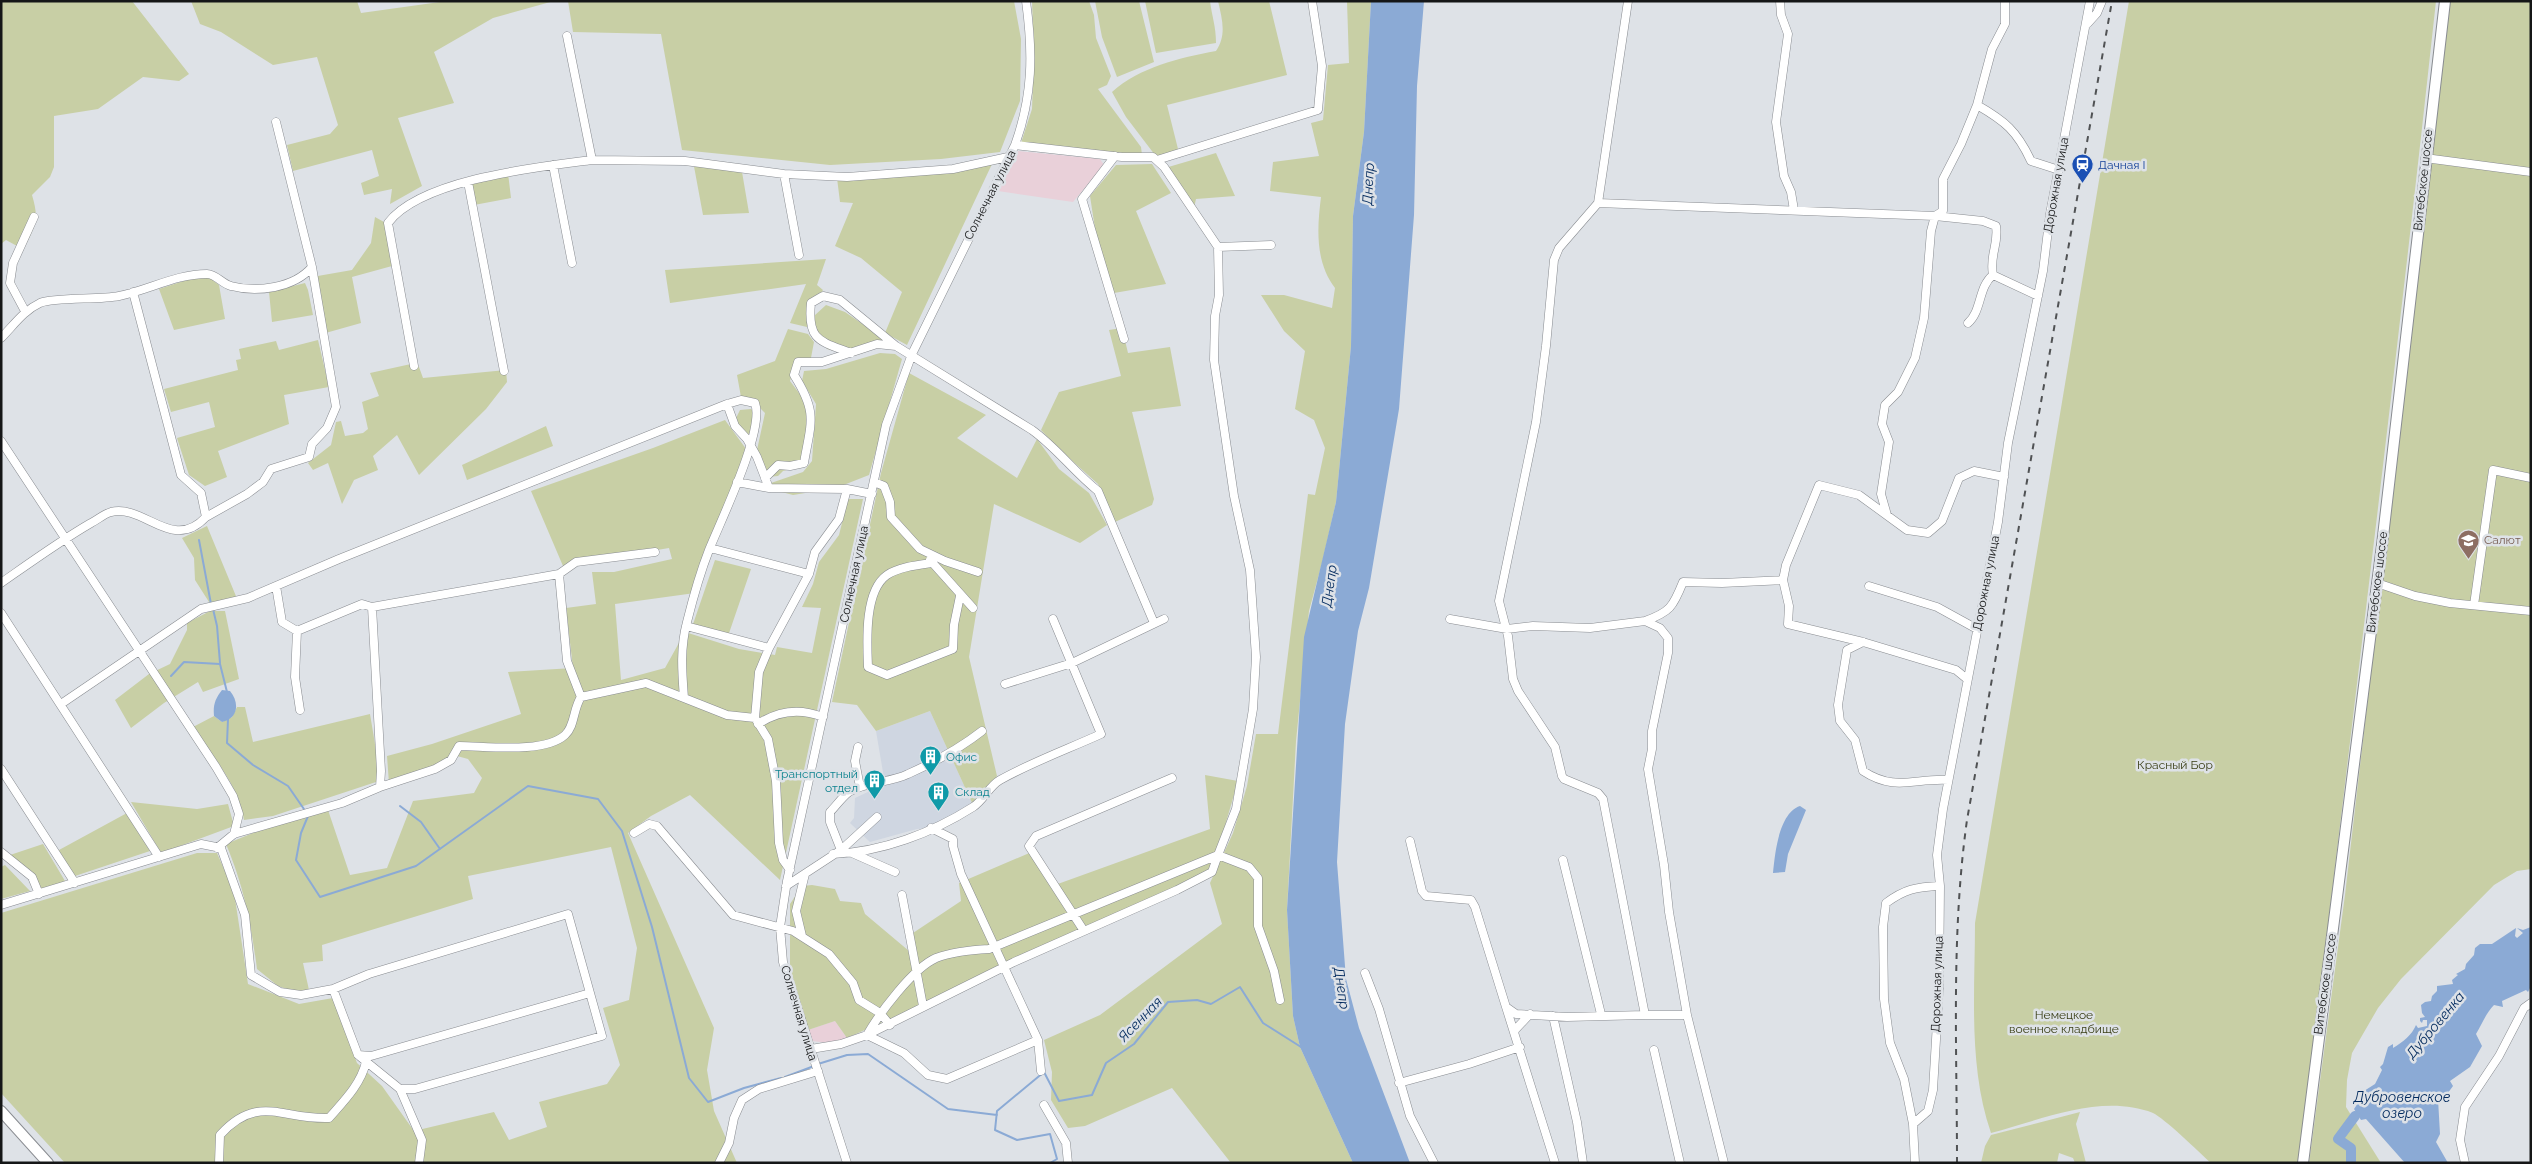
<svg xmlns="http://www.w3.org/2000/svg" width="2532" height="1164" font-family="Raleway,sans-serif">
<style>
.commercial{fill:#e9d0d9}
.built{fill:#cfd6e1}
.green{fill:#c8cfa5}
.water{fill:#8baad5}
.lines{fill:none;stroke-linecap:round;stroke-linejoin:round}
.stream{stroke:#8baad5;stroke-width:2}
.river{stroke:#8baad5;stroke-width:10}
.minor-casing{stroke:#898c91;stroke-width:9}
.major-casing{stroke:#898c91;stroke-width:12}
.minor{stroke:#fff;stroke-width:8}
.major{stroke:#fff;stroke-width:10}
.rail{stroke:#505254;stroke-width:2;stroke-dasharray:6 6;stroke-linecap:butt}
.labels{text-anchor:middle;stroke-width:5;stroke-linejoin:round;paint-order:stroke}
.transit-label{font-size:12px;fill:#164399;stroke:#dee2e7;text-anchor:start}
.street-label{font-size:12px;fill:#151617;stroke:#dee2e7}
.education-label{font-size:12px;fill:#785e54;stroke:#dee2e7;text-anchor:start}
.culture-label{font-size:12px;fill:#0d838f;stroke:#dee2e7;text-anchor:start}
.park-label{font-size:12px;fill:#383d14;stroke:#dee2e7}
.water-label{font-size:14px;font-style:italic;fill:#01295d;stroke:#dee2e7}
</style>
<rect width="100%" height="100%" fill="#dee2e7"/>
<!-- commercial -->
<path class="commercial" d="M1018,151L1100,159L1104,165L1073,202L998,191Z
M835,1021L847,1038L839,1045L813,1041L808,1030Z"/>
<!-- built -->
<path class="built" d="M930,711L973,805L931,828L917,829L870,842L850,823L854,818L855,798L885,784L876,731Z"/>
<!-- green -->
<path class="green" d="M1,1H132L189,74L179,81L143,77L98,109L54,116V167L50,177L32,195C39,218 36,225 25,246H17L6,240L1,244Z
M191,1H357L361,13L447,1H554L493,18L434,52L454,103L398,118L422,186L390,204L392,189L364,195L361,183L379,176L372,150L293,171L287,145L330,134L338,125L317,57L273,65L221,32L200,24Z
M568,1H1014L1021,39L1020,101L1000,152L941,159L830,165L682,150L661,34L573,32Z
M1032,1H1089L1094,15L1096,38L1111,76L1107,85L1098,89L1141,147L1142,155H1115L1021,143L1032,109L1034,56Z
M1095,1H1139L1154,62L1117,77L1102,37Z
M1145,1H1210C1212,17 1216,26 1216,43L1156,53Z
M1218,1H1269L1287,75L1167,105L1179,153L1158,159L1126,117L1112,92C1140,67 1179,58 1216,51C1227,35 1222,19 1218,1Z
M1347,1H1371L1364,132L1353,216L1351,346L1336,502L1322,563L1309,611L1296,741L1287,910L1293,1016L1300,1047L1353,1163H1231L1172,1088L1085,1126L1068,1128L1051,1100L1052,1072L1044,1040L1100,1015L1222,924L1210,883L1233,833L1247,786L1256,734H1278L1308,494L1315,495L1325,448L1314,420L1295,409L1305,351L1284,331L1261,295H1284L1332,308L1335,288C1315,262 1317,228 1321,197L1270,191L1273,162L1319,156L1311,123L1323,120L1328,65L1349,63Z
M2129,1H2436C2394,389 2345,776 2300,1163H2211C2199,1152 2164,1118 2153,1113C2101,1093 2041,1120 1991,1133C1968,1066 1975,993 1975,923Z
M2449,1H2531V869L2517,871L2494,885L2401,979L2378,1008L2352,1053L2347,1080L2346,1107L2381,1163H2309L2345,895Z
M1216,153L1235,196L1196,199L1194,208L1165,168Z
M693,161L741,166L749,213L703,215Z
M992,164L907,345L885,333L902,292L861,258L835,246L853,203L840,202L837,178Z
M1152,164L1171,193L1136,211L1166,284L1114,293L1098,248L1090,196L1116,165Z
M508,173L511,198L474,205L472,181Z
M375,217L384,222L392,266L352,277L361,323L322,334L312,277L352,270L371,243Z
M826,259L817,285L823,290L809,313L807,327L790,323L806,284L670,303L665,270Z
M205,274L219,285L225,319L174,330L159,289Z
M305,283L308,290L313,315L272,322L269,292Z
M826,305L845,312L899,349L882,346L854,356L827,349L816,334L814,316Z
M1122,328L1128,353L1170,347L1181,406L1132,412L1154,499L1152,505L1115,522L1098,484L1059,449L1041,430L1059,392L1121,376L1109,330Z
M788,329L808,334L814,342L810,363H795L790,381L811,409L801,466L783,471L778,476L768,477L757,450L765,413L754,402L741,397L737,375L775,361Z
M318,340L329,387L284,395L289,424L218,451L227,477L205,486L189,475L177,438L215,427L209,402L171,412L164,389L238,370L236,360L241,359L239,349L276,341L279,350Z
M880,353L895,354L902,359L869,475L836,488L793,495L774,490L771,483L803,472L812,461L816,404L802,381L804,371L826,369Z
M411,364L419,367L423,378L506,370L507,382L486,409L419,475L397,435L373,456L378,470L354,480L342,504L328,463L313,470L308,463L331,445L336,422L341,421L345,436L363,433L368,429L362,402L379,396L370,373Z
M909,373L986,415L957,438L1017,478L1037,439L1059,469L1089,493L1107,525L1080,543L994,504L969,657L997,776L973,805L930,711L876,731L857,705L832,702L881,473Z
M751,409L756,415L750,443L734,422L740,410Z
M725,420L749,453L695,593L615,604L621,680L665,668L685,632L739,649L775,655L777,647L812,653L821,608L802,607L813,584L819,562L839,535L848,499H863L780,880L690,795L651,816L628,833L714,1028L707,1070L714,1111L737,1163H65L1,1093V913L197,853H217L234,892L248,984L299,1004L333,998L357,1063L382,1086L414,1131L494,1112L509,1140L547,1127L539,1102L607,1084L620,1065L603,1008L629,1000L637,948L611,847L468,876L473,899L322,945L323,961L303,963L309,990L302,994L278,986L257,969C251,923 244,887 226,844L270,826L328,810L350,875L387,868L413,801L474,793L482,778L468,759L457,756L389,783L387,756L432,744L521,714L508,672L573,668L566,608L596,604L592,572H614L672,559L669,548L563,566L531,491L653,448Z
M546,426L553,446L467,480L462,465Z
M207,526L238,601L209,602L195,580L194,558L182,538Z
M715,560L751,569L727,639L691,630Z
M210,611H225L239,679L203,692L198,682L164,703L131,728L115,700L149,674L170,664L187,630V623Z
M237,707H245L253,742L370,714L378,762L376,782L273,816L244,820C239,786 212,755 193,727L214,716L222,722L232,717Z
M1205,775L1238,781L1211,874L847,1038L835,1021L808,1030L790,967V904L802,886L812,885L835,889L840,901L861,903L865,914L909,951L913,933L961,901L959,883L1034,851L1055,885L1210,829Z
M131,802L197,809L228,804L234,826L161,853Z
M127,813L150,851L69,878L59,850Z
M43,844L65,881L41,891L10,855Z
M5,865L30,891L1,899V867Z
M2080,1112L2076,1124L2086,1163H2075L2073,1158L2059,1153L2057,1163H1981L1985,1146L1991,1135Z"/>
<!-- water -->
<path class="water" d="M1371,1H1424L1417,86L1414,215L1399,409L1369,588L1358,631L1345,724L1337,862L1346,979L1359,1028L1410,1163H1353L1300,1047L1293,1016L1287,910L1304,637L1336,502L1351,346L1353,216L1364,132Z
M222,690L230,691C240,703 238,719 222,722L214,716C213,705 215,699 222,690Z
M1800,806L1806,810L1788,854L1785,872L1773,873C1775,853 1779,813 1800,806Z
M2531,927V986L2528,992L2526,990L2502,1001L2503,1007L2494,1005C2486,1013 2482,1024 2476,1034L2482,1046L2470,1067L2450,1081L2453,1086L2442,1101L2439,1098L2438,1099L2440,1134L2436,1142L2448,1163H2405L2366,1119L2361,1120L2354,1109L2358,1103L2361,1105L2364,1104V1091L2375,1084L2382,1070L2380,1067L2383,1064L2388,1047L2393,1044V1048C2403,1042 2412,1035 2416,1025L2418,1028L2427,1026V1020H2423L2422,1023L2420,1021V1018L2425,1017L2422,1013L2421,1005L2425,1002L2431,1001L2432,996L2437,991V986L2453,984L2452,980L2458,975L2456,974L2465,969L2466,964L2474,955L2475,948L2480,944H2492L2516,928L2515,936L2517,938L2523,933L2517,928L2523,930Z"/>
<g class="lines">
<!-- stream -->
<path class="stream" d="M199,540L211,604
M213,609L217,626L220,663
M171,676L184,662L220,664L227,692
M228,719L227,743L253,765L288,786L306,812
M400,806L421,822L440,849
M308,816L301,833L296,860L320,897L416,866L528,786L598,799L622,831L652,927L689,1078L708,1102L744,1088L781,1078
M818,1064L847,1055L868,1054L948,1109L997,1115
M785,1077L814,1066
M1050,1163L1057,1159L1050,1134L1017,1140L995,1130L997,1111L1044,1072L1059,1101L1092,1095L1106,1063L1134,1044L1168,1002L1197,1000L1211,1004L1240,987L1263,1023L1301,1047"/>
<!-- river -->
<path class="river" d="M2351,1163V1148L2338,1139L2355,1116"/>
<defs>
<path id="minor" d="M1628,1L1598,203L1935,216L1983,221L1996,226C1999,245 1989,255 1993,275L2038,296
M1780,1L1781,15L1788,34L1776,122L1784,176L1791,192L1794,210
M2088,23L2097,13L2102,1
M567,36L592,160L685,161L784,174L847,177L953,169L1008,157
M1977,105C2005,121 2017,131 2031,161L2059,170
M1115,156L1082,199L1124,339
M2425,158L2531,172
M1157,160L1318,110L1322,66L1312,1
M553,165L572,263
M784,174L799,255
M468,182L504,371
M1598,203L1559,248L1554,260L1546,346L1536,422L1499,601L1508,636L1513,679L1518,691L1555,747L1562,776L1564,779L1598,793L1603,799L1645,1015H1687L1724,1163
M1218,247L1271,245
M25,311L10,283L13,263L34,217
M1968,323C1982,311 1978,287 1993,275
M1,338C14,325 23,311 40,303C55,297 100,300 119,296C149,290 176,274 207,274C216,274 222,284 231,286C257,293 294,288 312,267L276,122
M851,353C820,341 807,341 811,303L823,296L840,300L896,346
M414,366L388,223C421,179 539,167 592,160
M1,441L216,767L233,796L239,814L234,834
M765,478L778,465L790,466L804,463C811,422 818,413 794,375L798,362H822L877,344L896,346L1032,430C1057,448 1074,472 1098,491L1154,623
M737,482L769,488
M874,482L884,486L890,502L891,517L920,549L945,561L978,572
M1887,515L1881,494L1889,442L1882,424L1885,405L1898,392L1915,358L1924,318L1931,231L1935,216L1943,211V179L1961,144L1977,105L1992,49L2005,24V1
M206,517L247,494L263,482L271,469L309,457L312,444L327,428L336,407L312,267
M710,548L809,574L815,552L839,519L847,489
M930,560L973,608
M932,563C918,565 899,567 887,575C864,591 867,642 868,667L887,675L953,649L954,625L960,596
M559,574L567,661L581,697L646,683L684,698C682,672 680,648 687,622C693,598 700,573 709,550C721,520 765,430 755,403L741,400L727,404
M1783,580L1789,606L1788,624L1863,642L1956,670L1967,679
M1,583C31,562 60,541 91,523C97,520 104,514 111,512C145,504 172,553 206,517L201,493L181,475L133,292
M2377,583L2415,596L2450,603L2531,611
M1869,586L1937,607L1977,629
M2474,605L2493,470L2531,478
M372,607L559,574L576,562L655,552
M1,613L159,857
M1450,619L1507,629L1533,626L1590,628L1645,621L1660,628L1668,638V653L1652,731V749L1648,769L1664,865L1669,912L1687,1015
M1645,621C1670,612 1673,607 1683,582L1722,583L1783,580L1786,565L1819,485L1859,495L1907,530L1928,533L1942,521L1959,478L1974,471L2004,477
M686,626L769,648L809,574
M297,631L295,677L300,710
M1863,642L1847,650L1838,705L1840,721L1855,740L1863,771C1895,792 1914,778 1948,780
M1005,684L1072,663L1164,619
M684,698L727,715L755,718L759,672L769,648
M61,704L201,609L248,598L339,559L727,404L735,426L747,439L757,457L769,488L847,489L872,494
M755,718L768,739L776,781L779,843L783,860L790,870
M758,724C779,710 800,708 823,717
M858,747L855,761L860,787
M1,769L75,883
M380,787L435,769L451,760L459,746C486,746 544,754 565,735C575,726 573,709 581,697
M931,828L953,839V846L961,874L1038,1040L1041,1071
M634,833L649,824L657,826L733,915L793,931L829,954L853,983L859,1000L880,1013L890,1025
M1410,841L1422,891L1426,896L1471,900L1475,907L1506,1007L1516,1014L1567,1017L1645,1015
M217,848L234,834L342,803L380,787L381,771L372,607L362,604L297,631L282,622L276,586
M841,850L830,822V812C836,806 842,797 849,792C867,781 890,783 908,774C935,762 959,749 982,731
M1,852L32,877L39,894
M852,853L895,872
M833,854C882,852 932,833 973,807C984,800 989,786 1000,780C1032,762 1068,749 1101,734L1053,619
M1563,860L1601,1014
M786,886L841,850L877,817
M902,895L923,1006
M1,905L201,844L221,848L245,915L251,975L280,992L301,995L333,989L369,974L568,914L590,993L371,1056L358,1055L333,989
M1084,931L1029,846L1036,836L1172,778
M802,936L796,911L805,874
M1365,973L1379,1009L1410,1116L1434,1163
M1506,1007L1555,1163
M1553,1016L1577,1122L1583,1163
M1514,1031L1530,1014
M1038,1040L947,1079L928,1075L904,1053L867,1035L1014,962L1177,890L1212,872L1218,855L1249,867L1258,878V926L1274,971L1280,1000
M811,1049L841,1044L867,1035C879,1014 913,968 936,958C952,952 971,950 989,949L1218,855L1236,809L1253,709L1256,657L1250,570L1234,496L1214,360L1215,316L1219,295L1218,247L1164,167L1153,157H1122L1015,145
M1654,1050L1680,1163
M358,1055L400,1089H415L602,1036L590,993
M1399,1083L1469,1064L1520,1047
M400,1089L422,1140L419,1163
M1044,1105L1066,1143L1068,1163
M1913,1124L1904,1079L1890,1043L1884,999L1883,927L1886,903C1905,889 1916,887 1940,886
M219,1163L220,1135C258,1093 282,1120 329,1118C344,1101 361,1084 366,1062
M719,1163L729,1143L734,1118L742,1100L759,1089L818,1071
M847,1163L783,962L780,927L787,881L886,425L912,354L1015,145C1033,95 1033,53 1026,1
M1915,1163L1913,1124L1928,1111L1933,1090L1939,989L1940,886L1937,855L1943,809L1998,522L2008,443L2043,271L2050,214L2090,1
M2465,1163L2460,1140L2465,1107L2499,1056L2524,1008L2531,1003"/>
<path id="major" d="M1,1111L48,1163
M2303,1163L2382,545L2445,1"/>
</defs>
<!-- minor casing -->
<use href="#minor" class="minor-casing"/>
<!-- major casing -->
<use href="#major" class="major-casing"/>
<!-- minor -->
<use href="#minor" class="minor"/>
<!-- major -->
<use href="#major" class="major"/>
<!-- rail -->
<path class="rail" d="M1957,1163C1957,1048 1951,934 1967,820L2112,1"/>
</g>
<!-- icons -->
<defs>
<symbol id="station-pin" viewBox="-11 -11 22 30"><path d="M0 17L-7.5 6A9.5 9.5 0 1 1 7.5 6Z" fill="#1a4fb4" stroke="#dee2e7"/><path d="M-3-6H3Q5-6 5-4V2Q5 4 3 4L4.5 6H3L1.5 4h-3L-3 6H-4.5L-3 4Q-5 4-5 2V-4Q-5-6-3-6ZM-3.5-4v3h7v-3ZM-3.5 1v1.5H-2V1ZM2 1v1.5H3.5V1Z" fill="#fff"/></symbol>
<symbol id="school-pin" viewBox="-11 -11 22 30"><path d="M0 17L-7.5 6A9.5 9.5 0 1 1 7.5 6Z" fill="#8d6e63" stroke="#dee2e7"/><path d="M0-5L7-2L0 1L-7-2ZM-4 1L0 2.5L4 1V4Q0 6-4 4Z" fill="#fff"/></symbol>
<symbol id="building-pin" viewBox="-11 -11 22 30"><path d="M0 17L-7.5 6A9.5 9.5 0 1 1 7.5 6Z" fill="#0f9aa8" stroke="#dee2e7"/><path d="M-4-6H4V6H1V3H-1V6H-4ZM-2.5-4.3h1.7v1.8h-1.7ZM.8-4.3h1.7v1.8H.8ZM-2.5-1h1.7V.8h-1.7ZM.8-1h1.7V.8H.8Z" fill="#fff"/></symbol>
</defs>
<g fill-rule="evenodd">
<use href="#station-pin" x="2070" y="152" width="25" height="34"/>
<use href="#school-pin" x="2456" y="528" width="25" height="34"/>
<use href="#building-pin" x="918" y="744" width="25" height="34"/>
<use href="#building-pin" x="862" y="768" width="25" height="34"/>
<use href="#building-pin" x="926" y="780" width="25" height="34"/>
</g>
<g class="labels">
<!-- transit labels -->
<g class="transit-label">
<text x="2098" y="169">Дачная I</text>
</g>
<!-- street labels -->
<g class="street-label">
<text transform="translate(2423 180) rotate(-84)" y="4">Витебское шоссе</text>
<text transform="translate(2056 185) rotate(-80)" y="4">Дорожная улица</text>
<text transform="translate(990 195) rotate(-63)" y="4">Солнечная улица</text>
<text transform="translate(854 574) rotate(-78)" y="4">Солнечная улица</text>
<text transform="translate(2377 582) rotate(-83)" y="4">Витебское шоссе</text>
<text transform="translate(1986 583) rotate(-79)" y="4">Дорожная улица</text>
<text transform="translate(1937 984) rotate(-88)" y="4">Дорожная улица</text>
<text transform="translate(2325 984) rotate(-82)" y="4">Витебское шоссе</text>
<text transform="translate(799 1013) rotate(73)" y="4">Солнечная улица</text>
</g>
<!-- education labels -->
<g class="education-label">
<text x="2484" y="544">Салют</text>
</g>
<!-- culture labels -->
<g class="culture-label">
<text x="946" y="761">Офис</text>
<text x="858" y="778" text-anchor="end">Транспортный<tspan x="858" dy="14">отдел</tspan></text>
<text x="955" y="796">Склад</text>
</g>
<!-- park labels -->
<g class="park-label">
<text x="2175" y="769">Красный Бор</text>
<text x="2064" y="1019">Немецкое<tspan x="2064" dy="14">военное кладбище</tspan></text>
</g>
<!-- water labels -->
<g class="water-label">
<text transform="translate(1368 184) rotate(-87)" y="5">Днепр</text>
<text transform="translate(1329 586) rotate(-82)" y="5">Днепр</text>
<text transform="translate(1342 988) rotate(81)" y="5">Днепр</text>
<text transform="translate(1140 1019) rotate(-46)" y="5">Ясенная</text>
<text transform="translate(2435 1025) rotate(-50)" y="5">Дубровенка</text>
<text x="2402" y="1102">Дубровенское<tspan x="2402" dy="16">озеро</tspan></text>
</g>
</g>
<!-- border -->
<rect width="2532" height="1164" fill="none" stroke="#151617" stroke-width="5"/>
</svg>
